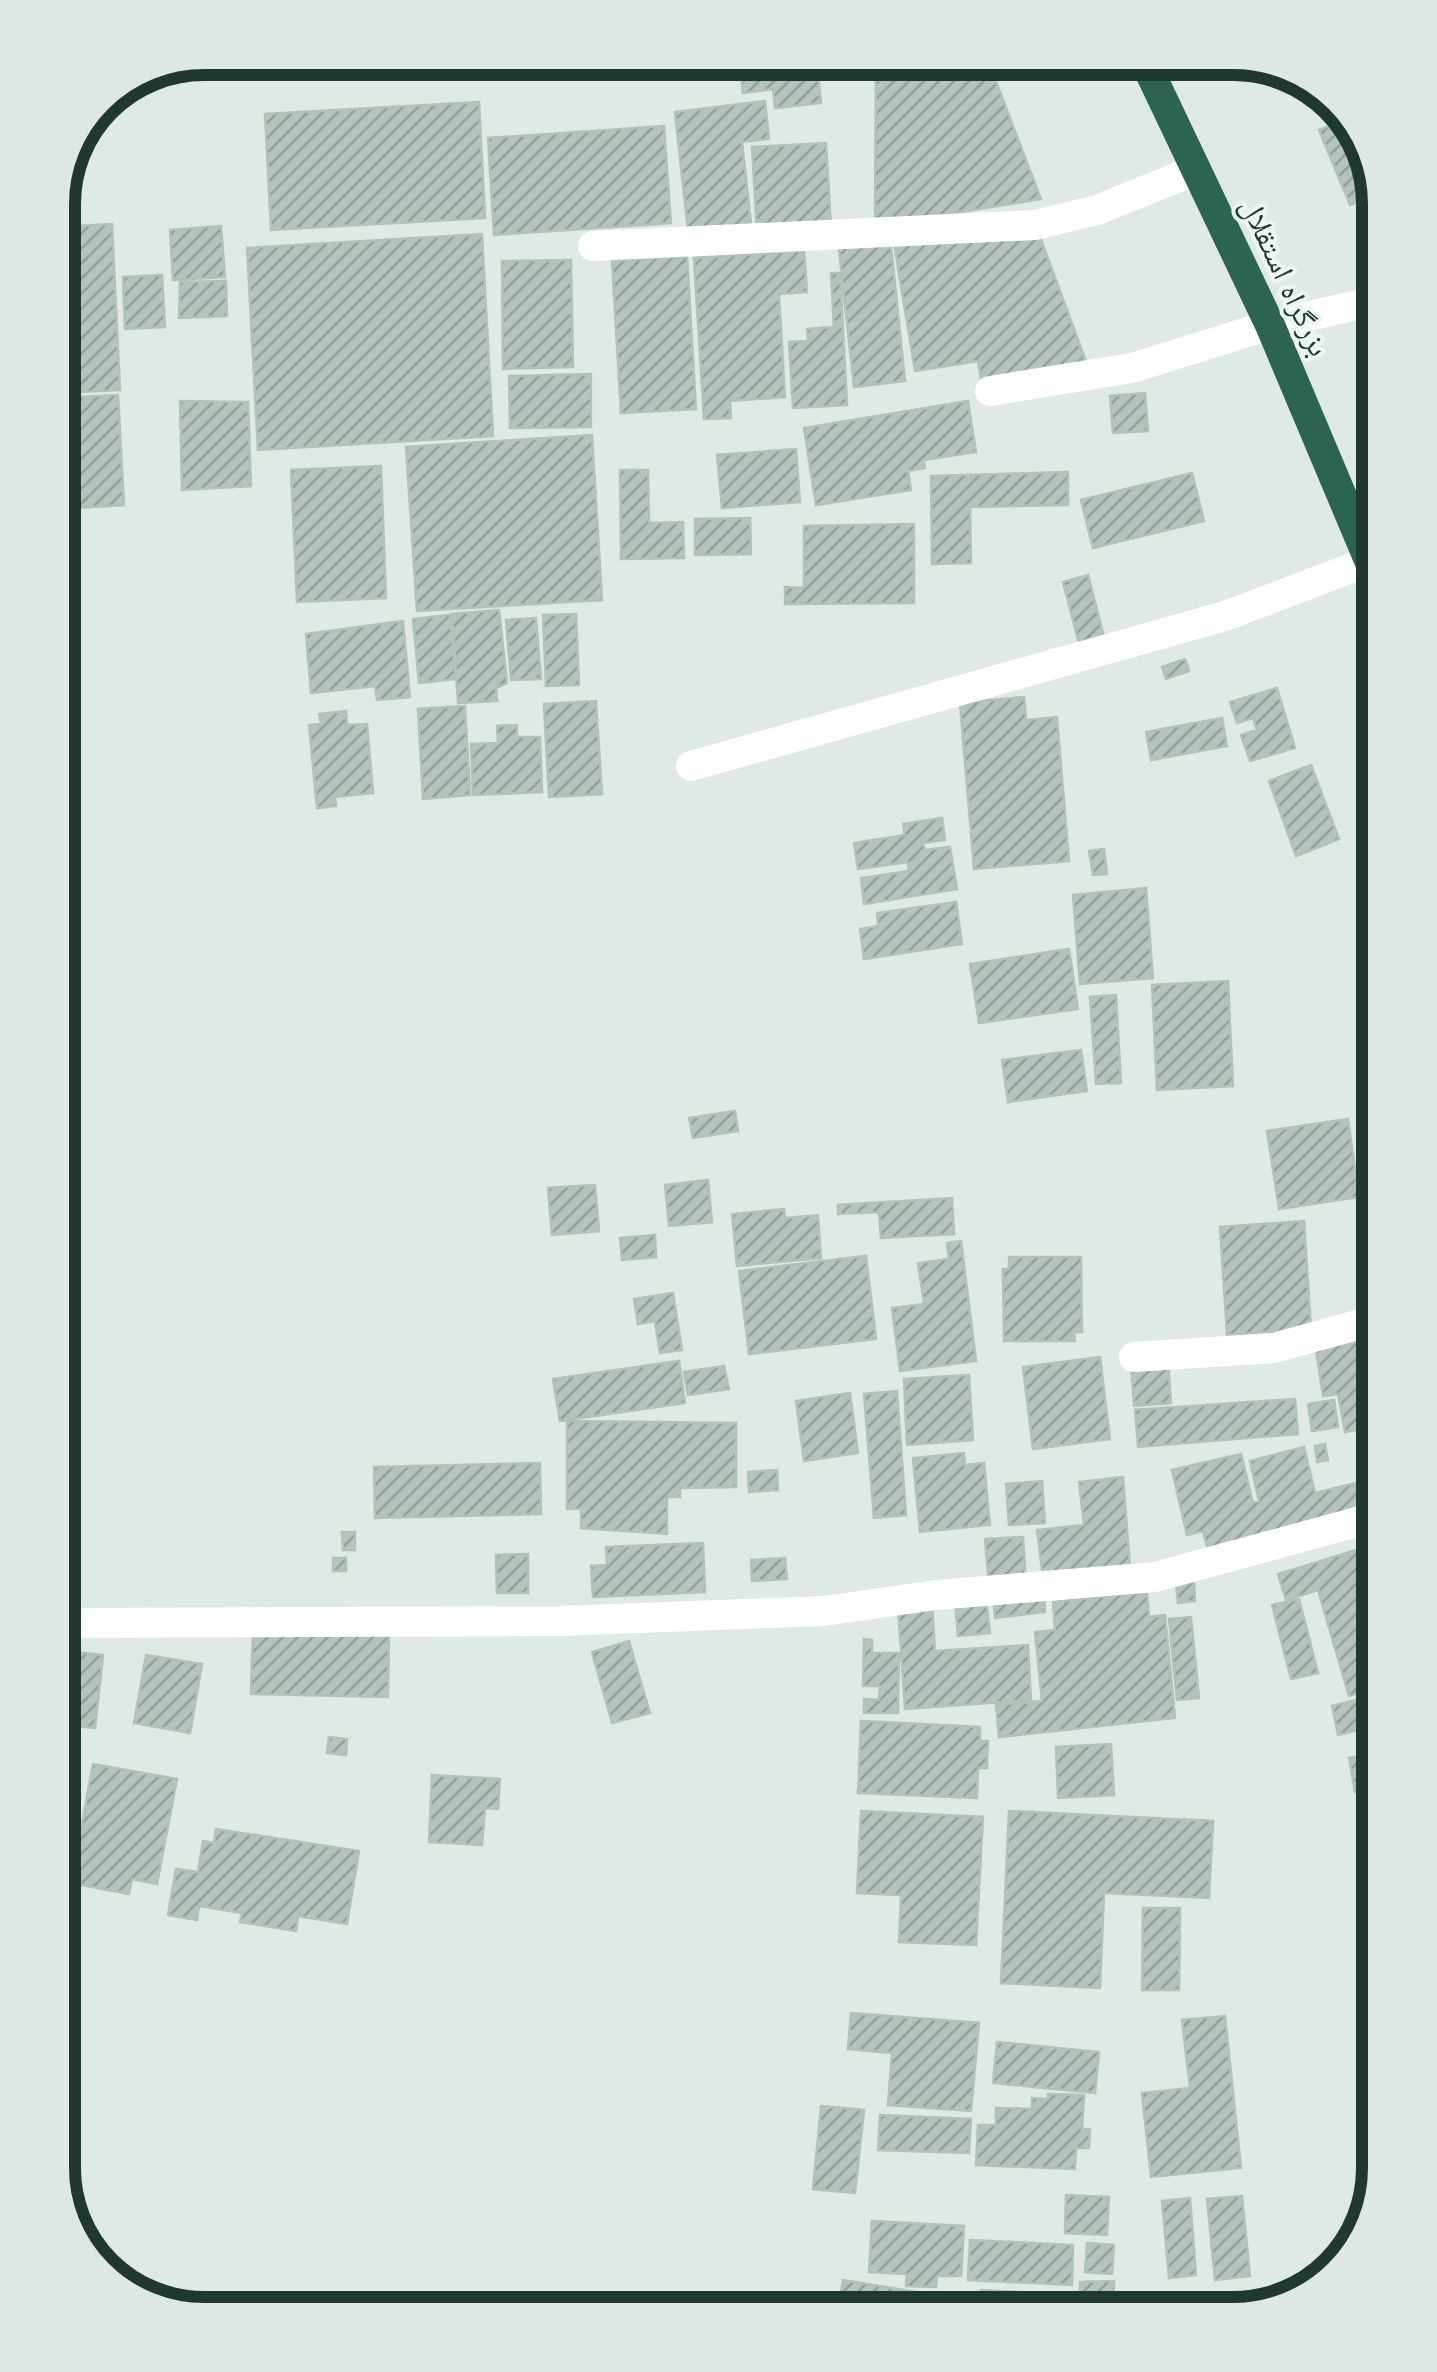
<svg xmlns="http://www.w3.org/2000/svg" width="1437" height="2372" font-family="Jost,'Noto Naskh Arabic',sans-serif">
<style>
.building{fill:url(#building-hatch);stroke:#b1c3b9;stroke-width:2.5}
.lines{fill:none;stroke-linecap:round;stroke-linejoin:round}
.minor{stroke:#fff;stroke-width:30}
.highway{stroke:#2c6452;stroke-width:30}
.labels{text-anchor:middle;stroke-width:8;stroke-linejoin:round;paint-order:stroke}
.street-label{font-size:30px;fill:#20392f;stroke:#eef6f1}
.rim{fill:none;stroke:#20392f;stroke-width:12}
</style>
<defs>
<pattern id="building-hatch" width="6" height="6" patternUnits="userSpaceOnUse" patternTransform="scale(2.5)"><rect width="6" height="6" fill="#b4c4bc"/><path d="M-1 1l2-2M0 6l6-6M5 7l2-2" fill="none" stroke="#92a099"/></pattern>
</defs>
<rect width="100%" height="100%" fill="#deeae3"/>
<!-- building -->
<path class="building" d="M739,58H816L821,103L775,108L773,89L743,93Z
M876,58H987L1041,199L875,226Z
M1253,61L1273,68L1259,74Z
M765,101L769,139L742,142L751,224L688,231L675,112Z
M479,102L485,218L271,230L265,114Z
M1346,119L1365,140L1377,194L1350,205L1319,130Z
M664,126L671,223L494,235L488,138Z
M826,143L831,228L757,233L752,147Z
M112,224L120,390L58,393V227Z
M221,226L225,277L173,280L170,230Z
M482,234L493,436L258,450L247,248Z
M1039,234L1088,367L981,379L978,361L915,371L893,237Z
M890,236L905,381L854,387L838,241Z
M804,251L807,292L779,294L785,397L730,401L731,418L704,419L694,258Z
M687,256L696,409L621,413L612,261Z
M571,260L573,367L503,369L502,261Z
M831,273H840L847,405L793,408L789,342L808,341L807,329L834,327Z
M162,275L165,327L125,329L123,277Z
M226,281L227,316L179,318L180,282Z
M591,374V427L510,428L509,376Z
M1145,393L1148,431L1113,433L1110,396Z
M118,395L124,505L58,509V398Z
M180,401L248,402L251,486L182,490Z
M968,401L976,452L924,460L925,468L908,471L911,490L816,505L804,428Z
M592,435L602,600L417,611L406,447Z
M796,449L800,502L722,508L717,455Z
M381,466L386,598L297,602L291,470Z
M620,470H648L649,523L683,522L684,558L621,559Z
M1068,472V505L970,507L971,563L932,564L931,476Z
M1192,473L1204,521L1093,548L1081,500Z
M750,518L751,554L695,555V519Z
M914,524V603L785,604V587L804,588V526Z
M1088,575L1107,648L1082,655L1063,582Z
M499,610L507,683L496,688L497,701L458,703L452,614Z
M576,614L579,685L546,686L543,615Z
M450,615L456,679L419,683L413,619Z
M536,618L541,679L511,680L506,620Z
M403,621L410,697L377,700L375,686L311,693L306,634Z
M1185,659L1189,671L1166,679L1162,667Z
M1277,688L1295,748L1250,761L1241,735L1257,730L1253,718L1237,723L1230,702Z
M1024,697L1026,720L1057,717L1069,861L974,869L960,703Z
M596,701L602,794L549,797L544,704Z
M465,706L470,795L423,799L418,709Z
M346,711L347,725L367,724L373,793L335,797L336,806L317,808L309,725L321,724L319,714Z
M1222,718L1227,746L1151,760L1146,732Z
M517,725V737H540L542,792L473,795L471,744L498,743L497,726Z
M1311,765L1339,839L1296,856L1269,781Z
M942,818L945,840L923,843L925,850L950,847L957,889L864,904L861,878L909,871L908,862L858,869L854,843L905,835L903,824Z
M1104,849L1107,874L1093,875L1089,851Z
M1146,888L1153,978L1080,984L1073,895Z
M956,902L962,944L864,959L860,929L878,926L877,913Z
M1069,949L1078,1009L979,1023L970,964Z
M1379,954V1009L1358,964Z
M1228,981L1233,1086L1157,1090L1152,985Z
M1116,995L1121,1083L1096,1084L1090,997Z
M1081,1050L1087,1091L1008,1102L1002,1060Z
M735,1111L738,1131L693,1138L689,1118Z
M1348,1119L1359,1197L1279,1209L1267,1131Z
M708,1180L712,1222L669,1226L665,1185Z
M595,1185L599,1231L552,1235L548,1188Z
M952,1198L954,1234L881,1238L879,1212L838,1214V1205Z
M784,1209L785,1218L818,1215L821,1258L737,1266L732,1214Z
M1304,1221L1311,1329L1227,1335L1220,1227Z
M655,1235L656,1257L622,1260L620,1238Z
M961,1241L976,1361L900,1371L892,1308L924,1304L918,1263L949,1259L947,1243Z
M866,1256L876,1339L749,1354L739,1271Z
M1009,1257H1081L1082,1332H1074L1075,1341H1004L1003,1269H1009Z
M673,1293L682,1350L660,1353L655,1321L638,1324L634,1299Z
M1376,1333L1379,1361L1367,1363L1377,1426L1345,1432L1338,1394L1323,1396L1315,1343Z
M1100,1357L1110,1439L1033,1449L1023,1367Z
M679,1361L685,1403L560,1421L553,1379Z
M1168,1362L1171,1403L1134,1406L1131,1365Z
M724,1366L729,1389L688,1395L684,1372Z
M969,1375L973,1440L907,1445L904,1379Z
M897,1391L906,1515L874,1518L864,1394Z
M850,1393L858,1453L804,1461L796,1401Z
M1295,1399L1298,1434L1138,1447L1135,1410Z
M1334,1400L1338,1427L1312,1431L1308,1404Z
M567,1421L736,1423V1487L680,1488V1497H667V1534L581,1528V1509H567Z
M1325,1444L1328,1460L1317,1462L1315,1446Z
M1304,1447L1315,1493L1364,1481L1373,1514L1209,1554L1203,1531L1187,1535L1172,1470L1241,1454L1253,1503L1259,1501L1250,1461Z
M964,1453L965,1465L984,1463L990,1525L920,1532L913,1458Z
M540,1463L541,1514L375,1518L374,1467Z
M777,1470L778,1490L749,1492L748,1472Z
M1123,1477L1130,1567L1043,1578L1037,1530L1084,1525L1079,1482Z
M1042,1481L1045,1523L1009,1525L1006,1484Z
M342,1532H355V1550H343Z
M1023,1537L1026,1583L989,1586L985,1539Z
M703,1543L705,1592L593,1597L591,1566L607,1565L606,1547Z
M1379,1543V1598L1358,1605L1379,1687L1349,1696L1318,1590L1286,1600L1278,1574Z
M528,1554V1593H497L496,1555Z
M333,1558H346V1571H333Z
M785,1558L787,1579L752,1581L751,1560Z
M1194,1582L1195,1601L1178,1603L1176,1584Z
M1044,1591L1045,1612L995,1618L993,1597Z
M1147,1592L1149,1617L1165,1615L1175,1718L999,1737L996,1705L1042,1701L1035,1632L1055,1630L1053,1602Z
M986,1599L990,1633L958,1636L955,1602Z
M1299,1599L1318,1673L1291,1679L1272,1605Z
M932,1604L935,1651L1028,1645L1031,1700L905,1709L898,1606Z
M1191,1617L1199,1698L1177,1700L1169,1619Z
M253,1629L389,1632L388,1697L251,1694Z
M864,1639L872,1640V1653H899L898,1713H864V1699L879,1700L880,1686H863Z
M629,1641L650,1713L612,1723L592,1652Z
M58,1650L103,1655L95,1728L58,1724Z
M146,1655L202,1664L190,1733L134,1723Z
M1379,1694V1725L1338,1735L1332,1706Z
M861,1721L980,1727V1741H988L987,1768H978L977,1798L858,1793Z
M329,1737L347,1739L346,1755L327,1753Z
M1111,1744L1114,1795L1058,1798L1056,1747Z
M1379,1752V1788L1355,1792L1349,1758Z
M93,1764L177,1779L157,1884L132,1879L129,1894L71,1883Z
M432,1775L500,1779L498,1809L485,1808L482,1845L429,1842Z
M861,1811L983,1817L976,1945L899,1942L901,1895L857,1893Z
M1009,1811L1213,1821L1209,1898L1104,1893L1100,1988L1001,1983Z
M216,1829L359,1851L347,1924L298,1916L296,1931L240,1922L242,1913L199,1906L197,1920L168,1915L176,1869L198,1872L203,1841L214,1843Z
M1143,1908H1180L1179,1990H1142Z
M851,2013L979,2023L971,2111L888,2105L892,2053L848,2049Z
M1225,2016L1241,2168L1151,2177L1142,2093L1190,2088L1182,2020Z
M997,2042L1099,2052L1095,2093L993,2083Z
M1048,2094L1084,2095L1082,2129H1090L1089,2148H1076L1075,2169L976,2165L978,2125H996V2108L1032,2109V2098L1048,2099Z
M821,2106L864,2110L855,2193L813,2189Z
M880,2115L971,2119L969,2153L878,2150Z
M1066,2195L1109,2197L1107,2235L1065,2233Z
M1242,2196L1250,2276L1215,2280L1207,2199Z
M1190,2198L1196,2275L1169,2278L1162,2201Z
M872,2221L964,2226L961,2276H937L936,2287L906,2286L907,2274L869,2272Z
M970,2240L1073,2245L1072,2285L968,2280Z
M1087,2243L1114,2245L1112,2274L1085,2272Z
M843,2280L935,2295L931,2314H837Z
M1114,2281L1113,2314H1068H1080V2282Z
M981,2290L1034,2293L1033,2314H980Z
M1187,2298L1234,2300L1233,2314H1186Z"/>
<g class="lines">
<!-- minor -->
<path class="minor" d="M593,246L1035,225L1097,210L1196,170
M990,391L1132,368L1270,325L1379,300
M691,766L1225,616L1370,561
M1134,1357L1274,1348L1379,1319
M58,1623L561,1621L824,1611L936,1595L1155,1577L1379,1516"/>
<!-- highway -->
<path class="highway" d="M1143,58L1270,325L1379,584"/>
</g>
<g class="labels">
<!-- street labels -->
<g class="street-label">
<text transform="translate(1285 277) rotate(65)" y="10">بزرگراه استقلال</text>
</g>
</g>
<!-- crop -->
<path d="M0 0H1437V2372H0ZM204 75H1233A129 129 0 0 1 1362 204V2168A129 129 0 0 1 1233 2297H204A129 129 0 0 1 75 2168V204A129 129 0 0 1 204 75Z" fill="#dee7e1" fill-rule="evenodd"/>
<path class="rim" d="M204 75H1233A129 129 0 0 1 1362 204V2168A129 129 0 0 1 1233 2297H204A129 129 0 0 1 75 2168V204A129 129 0 0 1 204 75Z"/>
</svg>
